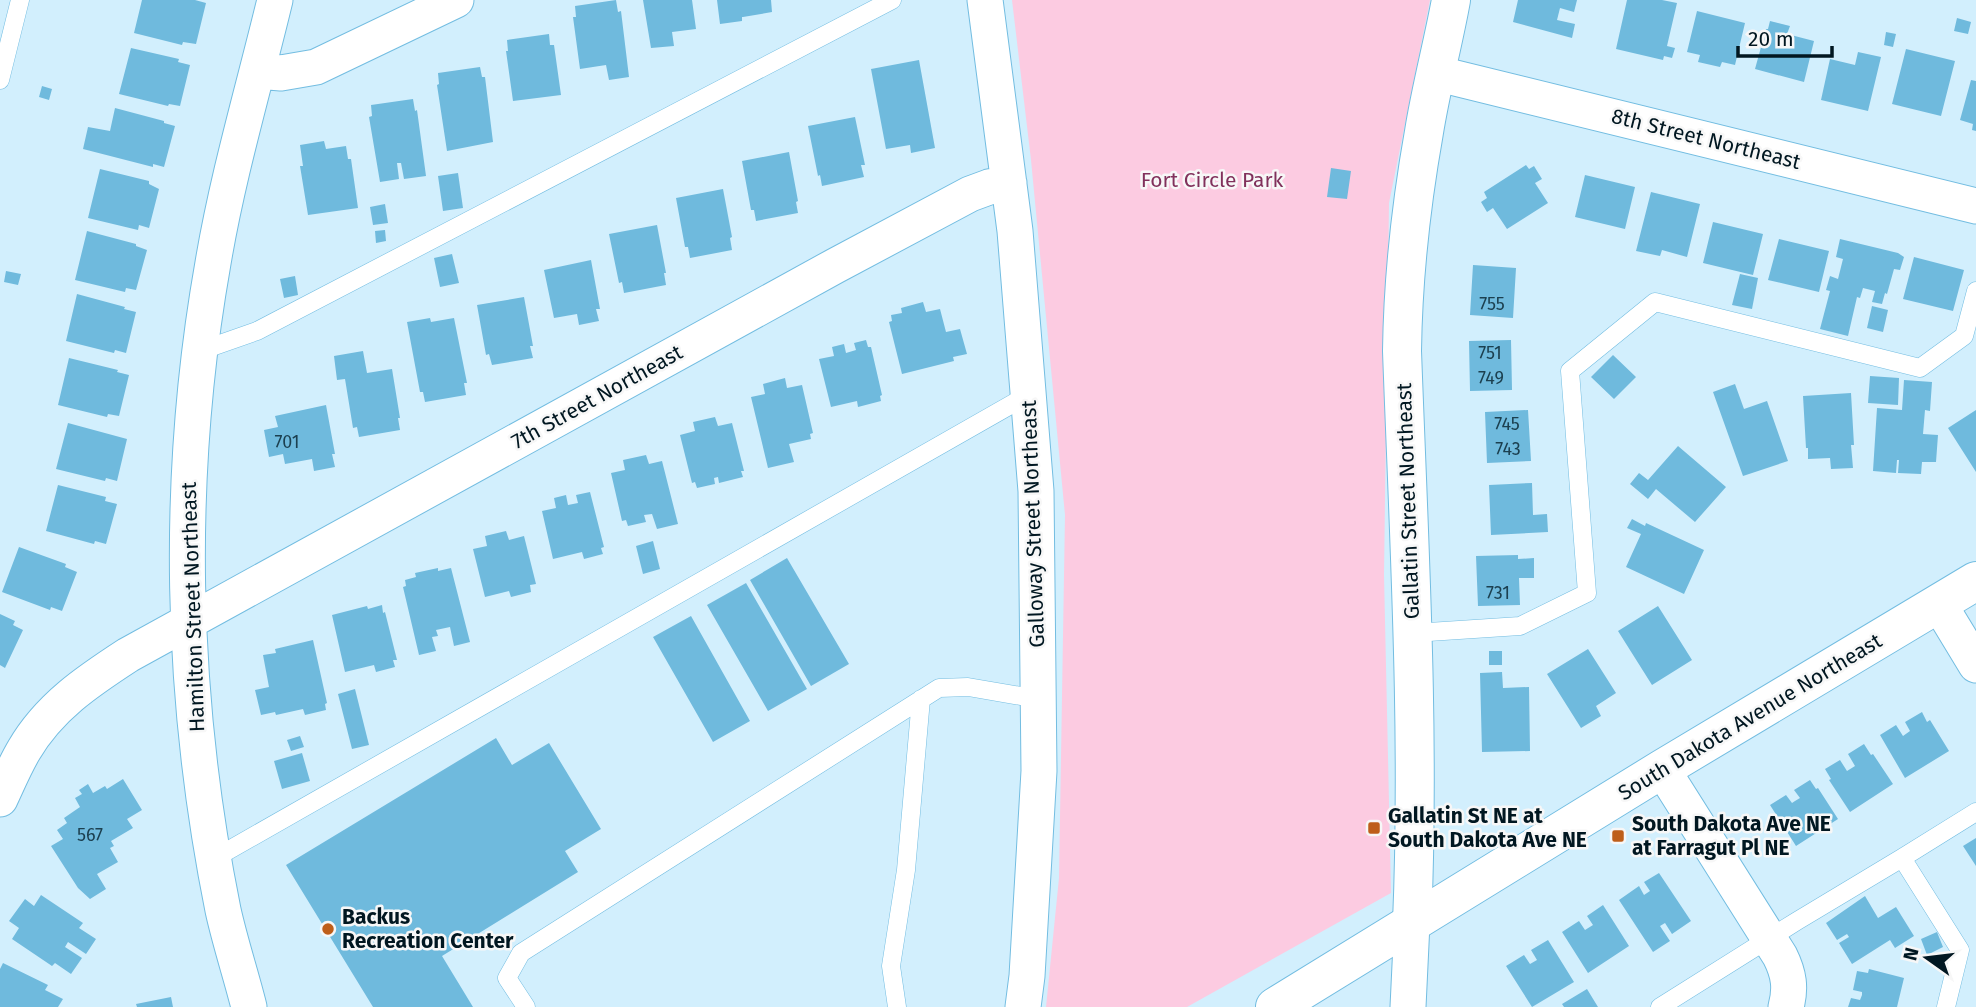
<svg xmlns="http://www.w3.org/2000/svg" width="1976" height="1007" font-family="'Fira Sans',sans-serif">
<style>
.green{fill:#fccbe1}
.building{fill:#6fbadd}
.lines{fill:none;stroke-linecap:round;stroke-linejoin:round}
.service-casing{stroke:#73bde1;stroke-width:19}
.minor-casing{stroke:#73bde1;stroke-width:37}
.tertiary-casing{stroke:#73bde1;stroke-width:40}
.primary-casing{stroke:#73bde1;stroke-width:40}
.service{stroke:#fff;stroke-width:18}
.minor{stroke:#fff;stroke-width:35}
.tertiary{stroke:#fff;stroke-width:38}
.primary{stroke:#fff;stroke-width:38}
.poi-dot{fill:#be5e1a;stroke:#f7f7f7;stroke-width:2.5}
.labels{text-anchor:middle;stroke-width:5;stroke-linejoin:round;paint-order:stroke}
.number-label{font-size:18px;fill:#1c4050}
.street-label{font-size:21px;fill:#011721;stroke:#f7f7f7}
.park-label{font-size:21px;fill:#81315c;stroke:#f7f7f7}
.poi-label{font-size:21px;font-weight:bold;fill:#011721;stroke:#f7f7f7;text-anchor:start}
</style>
<rect width="100%" height="100%" fill="#d2effd"/>
<!-- green -->
<path class="green" d="M1012,0H1430L1389,203L1384,575L1391,893L1187,1007H1046L1059,878L1065,515L1031,160Z"/>
<!-- building -->
<path class="building" d="M142,0H195L206,3L196,44L183,42L182,45L134,33Z
M616,0L618,12L621,11L629,77L609,80L606,65L580,69L573,17H576L575,6Z
M643,0H692L696,29L672,32L674,46L651,48Z
M717,0H771L772,12L743,17H742V21L720,24Z
M1518,0H1577L1574,12L1560,8L1557,20L1575,24L1572,38L1513,22Z
M1627,0H1662L1677,3L1667,46L1675,48L1672,58L1664,56L1663,60L1616,49Z
M1697,11L1745,23L1735,65L1722,62L1720,67L1698,62L1700,55L1687,52Z
M1957,18L1971,22L1968,34L1954,31Z
M1770,21L1790,26L1787,34L1814,41L1804,82L1755,69L1766,29H1768Z
M1886,32L1896,34L1893,47L1884,45Z
M549,34L550,45H554L561,95L513,101L506,51H508L507,40Z
M131,48L179,59L178,62L190,65L180,106L169,104L168,106L119,94Z
M1906,49L1955,61L1941,116L1892,104Z
M1858,52L1881,57L1868,111L1821,100L1830,59L1855,65Z
M919,60L935,148L911,153L910,145L886,149L871,69Z
M480,67L482,77H485L493,142L447,151L437,85L439,84L438,73Z
M1971,80L1976,81V131L1972,130L1973,124L1960,120Z
M42,86L52,89L49,100L39,97Z
M413,99L415,111L417,110L426,176L404,179L401,163H397L399,179L380,182L369,117L372,116L371,105Z
M115,108L164,121V123L175,126L164,167L153,164V167L83,149L88,127L110,131Z
M855,117L865,165H861L864,177L822,186L820,175L818,176L808,126Z
M324,141L326,149L346,146L348,159H351L358,208L308,215L300,166H303L300,145Z
M789,152L798,201L796,202L798,213L756,221L754,210H751L742,161Z
M1526,165L1529,169L1534,166L1542,179L1535,183L1548,203L1507,229L1493,208L1487,212L1481,202L1487,198L1484,192Z
M1331,168L1351,171L1347,199L1327,197Z
M100,169L149,181V184L159,189L149,228L139,225L138,230L88,218Z
M458,173L463,208L443,211L438,176Z
M1585,175L1635,187L1625,229L1575,217Z
M723,189L732,237L730,238L732,250L690,258L688,247H685L676,198Z
M1651,192L1700,204L1687,257L1662,250L1660,256L1636,251Z
M385,204L388,223L373,225L370,207Z
M1713,222L1763,234L1753,275L1703,263Z
M657,225L666,273H664L666,285L624,293L622,282L619,283L609,234Z
M385,230L386,241L376,243L375,231Z
M87,231L136,244V246L147,250L136,290L126,288L125,292L75,280Z
M1779,239L1829,251L1819,292L1768,280Z
M1840,239L1898,253L1904,257L1900,270L1894,269L1887,294L1885,293L1882,304L1872,302L1875,291L1863,288L1860,298L1857,297L1848,336L1820,329L1830,291L1826,290L1830,276L1838,279L1843,259L1836,257Z
M452,254L459,283L440,287L434,258Z
M1914,257L1964,270L1953,311L1903,299Z
M591,260L600,309H596L599,321L579,325L577,314L554,318L544,270Z
M1473,265L1516,268L1513,318L1470,315Z
M6,271L21,274L18,285L4,282Z
M1740,274L1758,278L1752,309L1732,305Z
M295,276L298,295L284,298L280,279Z
M77,294L125,307L124,309L136,312L126,353L115,350L114,353L66,341Z
M524,297L533,346H530L533,358L492,365L489,354L486,355L477,305Z
M923,302L926,312L940,309L946,332L960,329L967,354L953,357L954,361L902,374L889,322L892,321L891,315L902,313L901,308Z
M1872,306L1888,310L1883,332L1867,328Z
M430,318L431,322L454,318L467,383H464L466,395L425,402L423,392H420L407,322Z
M866,340L868,347H871L882,395L880,396L881,401L858,407L857,401L831,407L819,359L834,356L832,347L844,344L846,353L856,350L854,343Z
M1511,340L1512,390L1470,391L1469,341Z
M363,351L367,373L392,369L400,418H398L400,430L359,437L357,427L353,428L345,379L337,380L334,356Z
M1613,355L1636,377L1614,399L1591,377Z
M69,358L118,370L117,372L129,375L119,416L108,414L107,417L58,405Z
M1870,376L1899,378L1898,405L1868,403Z
M785,378L787,388L802,385L813,433L810,434L811,439L789,444L794,462L768,468L751,397L765,394L763,384Z
M1904,380L1932,382L1930,411L1925,410L1923,434L1938,435L1936,462H1922L1921,474L1898,473L1899,460H1897L1896,473L1873,471L1877,408L1902,410Z
M1735,384L1744,409L1767,401L1788,461L1743,476L1713,392Z
M1851,393L1854,445H1851L1853,468L1831,469L1830,458L1808,459V448H1806L1803,396Z
M326,405L335,454H332L335,467L314,471L312,459L285,464L283,454L269,457L264,430L278,427L275,416Z
M1528,410L1531,461L1487,463L1485,412Z
M1976,410V472L1948,428Z
M715,417L718,426L732,423L744,471H741L743,477L719,483L718,477L714,478L715,484L697,488L695,482L692,483L680,435L695,431L693,422Z
M68,423L127,439L117,481L106,478L105,481L56,469Z
M1678,446L1726,487L1695,522L1656,489L1648,499L1630,484L1639,473L1648,480Z
M646,455L649,464L662,461L678,524L657,529L652,514L644,515L646,522L628,526L626,520L622,521L611,473L625,470L623,460Z
M1532,483L1533,515L1547,514L1548,532L1491,535L1489,485Z
M58,485L106,497L105,501L117,504L106,544L95,541L94,544L46,531Z
M590,492L604,547L601,548L603,554L584,559L582,552L553,559L542,511L556,508L554,498L566,495L568,505L578,503L576,495Z
M1632,519L1645,526L1646,523L1704,550L1684,594L1626,567L1641,534L1627,528Z
M506,531L509,540L524,536L536,584L530,585L531,592L511,597L509,591L485,597L473,549L487,546L485,536Z
M653,541L660,569L643,574L636,546Z
M19,547L66,564L65,567L77,572L62,611L51,607L50,610L2,592Z
M1518,555V559L1534,558V578H1519L1520,605L1478,606L1476,556Z
M787,558L849,664L811,686L750,580Z
M438,568V571L451,568L470,642L454,646L450,627L436,630L438,636L432,637L436,651L419,655L403,587L406,586L405,580L416,577L415,573Z
M746,583L807,689L768,711L707,605Z
M382,605L383,613L385,612L397,660H393L395,667L376,672L374,665L345,672L332,615L367,606L368,609Z
M1658,606L1692,660L1652,685L1618,631Z
M0,614L15,621L13,625L23,630L5,668L0,665Z
M691,616L750,721L713,742L653,637Z
M313,640L327,703L325,704L326,710L305,715L303,709L276,715L275,712L261,715L255,690L269,687L263,655L276,653L275,649Z
M1588,649L1616,693L1596,706L1601,716L1581,728L1547,674Z
M1489,651H1502V665H1489Z
M1502,672L1503,688L1529,687L1530,751L1482,752L1480,673Z
M355,689L369,745L352,749L338,694Z
M1922,712L1927,722L1930,720L1949,751L1905,778L1880,735L1896,725L1903,736L1910,731L1905,722Z
M300,736L304,747L291,751L287,740Z
M496,738L512,765L549,743L601,829L565,851L578,872L442,956L473,1007H373L286,865Z
M1864,744L1871,755L1873,754L1893,784L1850,812L1829,780L1831,779L1825,769L1840,760L1847,771L1855,766L1848,754Z
M302,753L310,781L282,789L274,761Z
M123,779L142,810L127,819L133,828L111,841L114,846L110,848L118,862L97,874L106,889L90,899L78,888L51,846L63,839L57,830L67,823L64,818L80,807L75,798L82,794L79,790L88,784L93,793L105,786L107,789Z
M1810,780L1816,789L1818,788L1838,819L1796,846L1770,805L1786,795L1792,803L1795,801L1800,798L1794,790Z
M1976,838V866L1963,846Z
M1659,873L1691,921L1672,934L1665,923L1660,926L1670,941L1653,952L1619,900L1639,886L1644,895L1650,891L1644,882Z
M41,895L83,923L79,928L96,939L86,954L68,942L65,947L82,958L71,974L55,963L52,966L12,939L19,928L9,921L25,899L34,906Z
M1865,896L1878,918L1896,907L1914,936L1895,948L1890,940L1852,964L1839,943L1849,937L1847,934L1837,940L1826,923Z
M1603,905L1629,946L1588,973L1562,932L1579,921L1585,930L1593,925L1587,916Z
M1937,932L1943,947L1927,955L1921,939Z
M1548,940L1574,982L1532,1007L1506,966L1524,955L1530,964L1537,960L1531,950Z
M3,963L48,985L45,990L63,999L58,1007H0V969Z
M1869,969L1904,978L1897,1007H1848L1851,998L1860,1000L1862,995V992L1853,990L1857,971L1868,973Z
M1587,989L1598,1007H1564L1562,1004Z
M171,997L173,1007H137L136,1004Z"/>
<g class="lines">
<defs>
<path id="service" d="M0,80L20,0
M200,351L257,331L892,0
M1413,633L1520,626L1587,593L1570,371L1655,302L1920,368L1964,336L1976,291
M215,858L1028,395
M1902,858L1960,950L1946,1007
M526,1007L507,978L521,953L939,688L968,687L1038,699
M897,1007L891,966L906,870L921,699
M1660,1007L1797,921L1902,858L1976,812"/>
<path id="minor" d="M985,0L1015,231L1036,491L1039,771L1027,976L1023,1007
M258,71L281,73L316,67L456,0
M1435,73L1976,206
M1939,604L1976,665
M1662,769L1780,956C1789,974 1791,988 1786,1007
M0,799C8,782 15,765 24,750C49,707 88,681 128,655L835,266L970,194L989,187L1009,183
M249,1007C241,975 230,942 223,910C180,697 175,477 213,263C228,174 254,87 275,0
M1408,1007L1412,923"/>
<path id="tertiary" d="M1412,923C1420,732 1409,542 1402,351C1403,278 1411,205 1424,132C1431,88 1443,44 1451,0"/>
<path id="primary" d="M1275,1007L1662,769L1976,581"/>
</defs>
<!-- service casing -->
<use href="#service" class="service-casing"/>
<!-- minor casing -->
<use href="#minor" class="minor-casing"/>
<!-- tertiary casing -->
<use href="#tertiary" class="tertiary-casing"/>
<!-- primary casing -->
<use href="#primary" class="primary-casing"/>
<!-- service -->
<use href="#service" class="service"/>
<!-- minor -->
<use href="#minor" class="minor"/>
<!-- tertiary -->
<use href="#tertiary" class="tertiary"/>
<!-- primary -->
<use href="#primary" class="primary"/>
</g>
<!-- markers -->
<g class="poi-dot">
<rect x="1367" y="821" width="14" height="14" rx="3.5"/>
<rect x="1611" y="829" width="14" height="14" rx="3.5"/>
<circle cx="328" cy="929" r="7"/>
</g>
<g class="labels">
<!-- number labels -->
<g class="number-label">
<text x="1492" y="310">755</text>
<text x="1490" y="359">751</text>
<text x="1491" y="384">749</text>
<text x="1507" y="430">745</text>
<text x="287" y="448">701</text>
<text x="1508" y="455">743</text>
<text x="1498" y="599">731</text>
<text x="90" y="841">567</text>
</g>
<!-- street labels -->
<g class="street-label">
<text transform="translate(1706 139) rotate(14)" y="7">8th Street Northeast</text>
<text transform="translate(597 397) rotate(-29)" y="7">7th Street Northeast</text>
<text transform="translate(1408 501) rotate(-92)" y="7">Gallatin Street Northeast</text>
<text transform="translate(1033 524) rotate(-92)" y="7">Galloway Street Northeast</text>
<text transform="translate(193 607) rotate(-92)" y="7">Hamilton Street Northeast</text>
<text transform="translate(1750 717) rotate(-31)" y="7">South Dakota Avenue Northeast</text>
</g>
<!-- park labels -->
<g class="park-label">
<text x="1212" y="187">Fort Circle Park</text>
</g>
<!-- poi labels -->
<g class="poi-label">
<text x="1388" y="823">Gallatin St NE at<tspan x="1388" dy="24">South Dakota Ave NE</tspan></text>
<text x="1632" y="831">South Dakota Ave NE<tspan x="1632" dy="24">at Farragut Pl NE</tspan></text>
<text x="342" y="924">Backus<tspan x="342" dy="24">Recreation Center</tspan></text>
</g>
</g>
<!-- north arrow -->
<g transform="translate(1927 958) rotate(284)" stroke="#f7f7f7" stroke-width="5" paint-order="stroke">
<path d="M0-5L12 26L0 18L-12 26Z" fill="#011721"/>
<text y="-10" font-size="19" font-weight="bold" text-anchor="middle" fill="#011721">N</text>
</g>
<!-- scale -->
<path d="M1738 46v10h94v-10" fill="none" stroke="#011721" stroke-width="3.5"/>
<text x="1748" y="46" font-size="21" fill="#011721" stroke="#f7f7f7" stroke-width="5" paint-order="stroke">20 m</text>
</svg>
